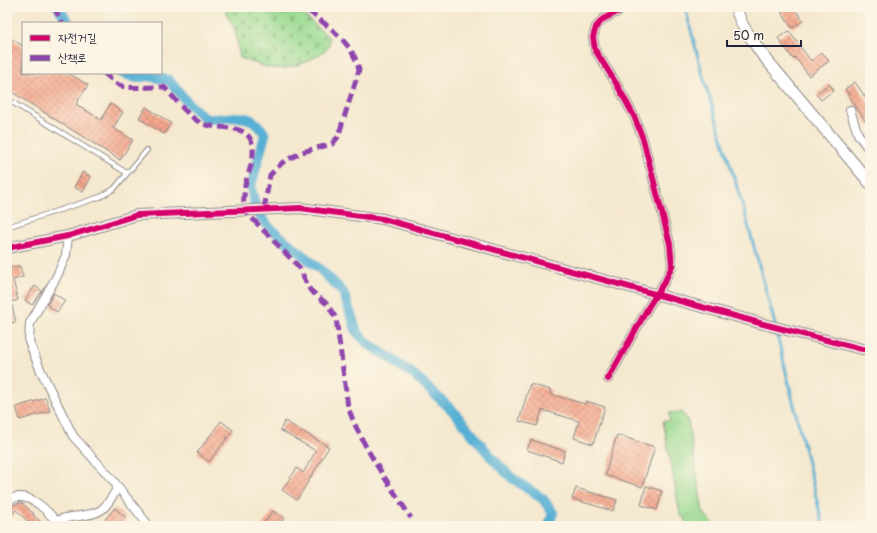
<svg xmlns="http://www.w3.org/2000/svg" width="877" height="533" font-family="'Playpen Sans','Poor Story',sans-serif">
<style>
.grass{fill:url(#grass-tufts);stroke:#5e7e66}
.cemetery{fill:url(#cemetery-stones);stroke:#5e7e66}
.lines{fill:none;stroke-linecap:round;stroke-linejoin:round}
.stream{stroke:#57b0d4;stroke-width:3}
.canal{stroke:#57b0d4;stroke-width:10}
.building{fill:url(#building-cross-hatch)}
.service-casing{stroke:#8b8584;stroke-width:6}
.minor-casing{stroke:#8b8584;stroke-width:10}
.tertiary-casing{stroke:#8b8584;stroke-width:12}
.secondary-casing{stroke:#8b8584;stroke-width:13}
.service{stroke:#fff;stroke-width:4}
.minor{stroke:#fff;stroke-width:8}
.tertiary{stroke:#fff;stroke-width:10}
.secondary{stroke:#fff;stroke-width:11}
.quiet{stroke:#8e44ad;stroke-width:5;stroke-dasharray:10 5;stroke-linecap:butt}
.cycleway-casing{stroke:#fcf5e5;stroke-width:8}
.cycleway{stroke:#d6006c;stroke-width:6}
</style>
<defs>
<pattern id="grass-tufts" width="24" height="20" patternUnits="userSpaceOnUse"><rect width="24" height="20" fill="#9ada91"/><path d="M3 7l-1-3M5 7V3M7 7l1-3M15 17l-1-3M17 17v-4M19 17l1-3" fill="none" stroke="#84bb7e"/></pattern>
<pattern id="cemetery-stones" width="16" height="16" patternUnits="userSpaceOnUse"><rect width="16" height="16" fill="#9ada91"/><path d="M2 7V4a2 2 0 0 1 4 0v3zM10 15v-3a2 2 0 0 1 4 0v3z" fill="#84bb7e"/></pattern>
<pattern id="building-cross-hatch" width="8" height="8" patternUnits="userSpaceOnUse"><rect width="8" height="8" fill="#f5a68a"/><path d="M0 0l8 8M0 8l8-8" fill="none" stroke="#c68772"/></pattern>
</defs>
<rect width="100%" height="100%" fill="#fcf5e5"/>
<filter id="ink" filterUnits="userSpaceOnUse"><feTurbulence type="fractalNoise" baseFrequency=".025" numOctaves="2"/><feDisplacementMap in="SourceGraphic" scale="8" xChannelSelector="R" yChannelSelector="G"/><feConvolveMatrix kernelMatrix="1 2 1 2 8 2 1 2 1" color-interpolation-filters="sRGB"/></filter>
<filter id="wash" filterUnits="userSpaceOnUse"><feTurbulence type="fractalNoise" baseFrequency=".012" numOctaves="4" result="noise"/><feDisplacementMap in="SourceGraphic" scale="16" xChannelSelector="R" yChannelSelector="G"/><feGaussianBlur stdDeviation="0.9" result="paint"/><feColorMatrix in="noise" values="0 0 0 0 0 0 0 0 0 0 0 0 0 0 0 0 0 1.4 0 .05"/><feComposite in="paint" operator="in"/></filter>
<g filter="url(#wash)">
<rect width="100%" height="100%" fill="#f4e8ce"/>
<!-- grass -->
<path class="grass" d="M682,412L688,421L703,512L715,526H689L687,522L680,514L663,421H670L669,413Z"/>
<!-- cemetery -->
<path class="cemetery" d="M203,7H295L329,37V47C316,59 289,72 270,68C260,66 250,61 240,58L235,30L223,7L204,9Z"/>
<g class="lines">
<!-- stream -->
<path class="stream" d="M685,7L702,73L744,210L775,324
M776,330L823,526"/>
<!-- canal -->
<path class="canal" d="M58,7L69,23
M122,73L136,78L147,76L169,80L189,104L206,119C231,120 251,108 265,135L251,186L254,202L259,215L269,227L321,270L343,292L357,332L366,342L413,374L454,412L492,458L512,478L543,499L553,513L548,526"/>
</g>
<g id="blocks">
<!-- building -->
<path class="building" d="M778,7H794L803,21L792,28Z
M789,31L811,61L822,52L829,61L809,76L795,57L793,59L778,38Z
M7,36L23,46V73H68L88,85L76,104L101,120L110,104L123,112L113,128L133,140L120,160L7,89Z
M855,82L870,104V128L845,89Z
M829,84L834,90L821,100L816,94Z
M146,107L171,123L164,134L139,118Z
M83,172L91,177L83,192L74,187Z
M20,266L23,277L13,280L18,300L11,302L16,322L7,324V268Z
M35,286L42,291L32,305L25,300Z
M54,293L65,301L57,312L47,305Z
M530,384L551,390L550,394L585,404L586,401L605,407L593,444L574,438L579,421L542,410L537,426L519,421Z
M46,398L50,411L20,420L16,407Z
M221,421L233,430L209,462L197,453Z
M285,421L329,447L297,500L282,490L297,468L303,473L316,451L280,430Z
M617,435L655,447L642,487L605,475Z
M531,440L565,451L562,462L527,450Z
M646,486L662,491L657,510L641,505Z
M576,488L617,500L613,511L572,499Z
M22,503L34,514L33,515L46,526H33L16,510L7,520V506Z
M115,508L126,518L119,526H99Z
M273,511L284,518L279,526H262Z"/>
</g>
</g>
<g filter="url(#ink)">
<use href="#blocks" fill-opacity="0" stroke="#8b8584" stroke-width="1"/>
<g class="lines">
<defs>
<path id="service" d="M7,99L127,173
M7,227L100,197L114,189L147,150"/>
<path id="minor" d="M850,110L858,134L870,151
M68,236L66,255L57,276L30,323L29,342L40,369L73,436L111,478L149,526
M608,379L649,306L665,281L672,266L670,244L643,139L634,116L616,83L595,50L593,37L596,27L603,19L627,7
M7,500C27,490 44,507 56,521
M51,526C63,512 86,520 101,510C108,505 114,494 118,487"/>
<path id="tertiary" d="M7,248L68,236L137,215L300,208L383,219L767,325L862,349H870"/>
<path id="secondary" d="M735,7L743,26L761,53L870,183"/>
</defs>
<!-- service casing -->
<use href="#service" class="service-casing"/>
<!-- minor casing -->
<use href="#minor" class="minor-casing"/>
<!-- tertiary casing -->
<use href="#tertiary" class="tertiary-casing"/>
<!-- secondary casing -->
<use href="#secondary" class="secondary-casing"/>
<!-- service -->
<use href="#service" class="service"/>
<!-- minor -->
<use href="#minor" class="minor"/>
<!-- tertiary -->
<use href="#tertiary" class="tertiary"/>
<!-- secondary -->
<use href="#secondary" class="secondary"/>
<!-- quiet -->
<path class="quiet" d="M54,7L62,23
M104,73C109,77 114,82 119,85C130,90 151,86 164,87C175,98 187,116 201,123C219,132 251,120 253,149C254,160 248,174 245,185C244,193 244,201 243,209L299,267L310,290L327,304L336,318L348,407C362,447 388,482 411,518
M264,209L270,175L283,162L302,152L332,144L338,137L359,70C353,41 325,25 304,7"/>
<defs>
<path id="cycleway" d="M7,248L68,236L137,215L300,208L383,219L767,325L862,349H870
M608,379L649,306L665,281L672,266L670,244L643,139L634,116L616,83L595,50L593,37L596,27L603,19L627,7"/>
</defs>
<!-- cycleway casing -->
<use href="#cycleway" class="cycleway-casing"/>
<!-- cycleway -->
<use href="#cycleway" class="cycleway"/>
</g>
</g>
<!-- margin -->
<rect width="877" height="533" fill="none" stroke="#fcf5e5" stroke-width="24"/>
<!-- legend -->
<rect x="22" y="22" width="140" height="52" fill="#fcf5e5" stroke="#a5a1a1"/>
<rect x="30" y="35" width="20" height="6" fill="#d6006c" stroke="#a5a1a1"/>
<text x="58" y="42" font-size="12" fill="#22223b">자전거길</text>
<rect x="30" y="55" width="20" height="6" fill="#8e44ad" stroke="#a5a1a1"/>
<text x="58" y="62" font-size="12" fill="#22223b">산책로</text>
<!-- scale -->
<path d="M727 40v6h74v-6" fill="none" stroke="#22223b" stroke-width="2"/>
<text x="733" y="40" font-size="12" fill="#22223b" stroke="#fcf5e5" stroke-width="3" paint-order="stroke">50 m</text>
</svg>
